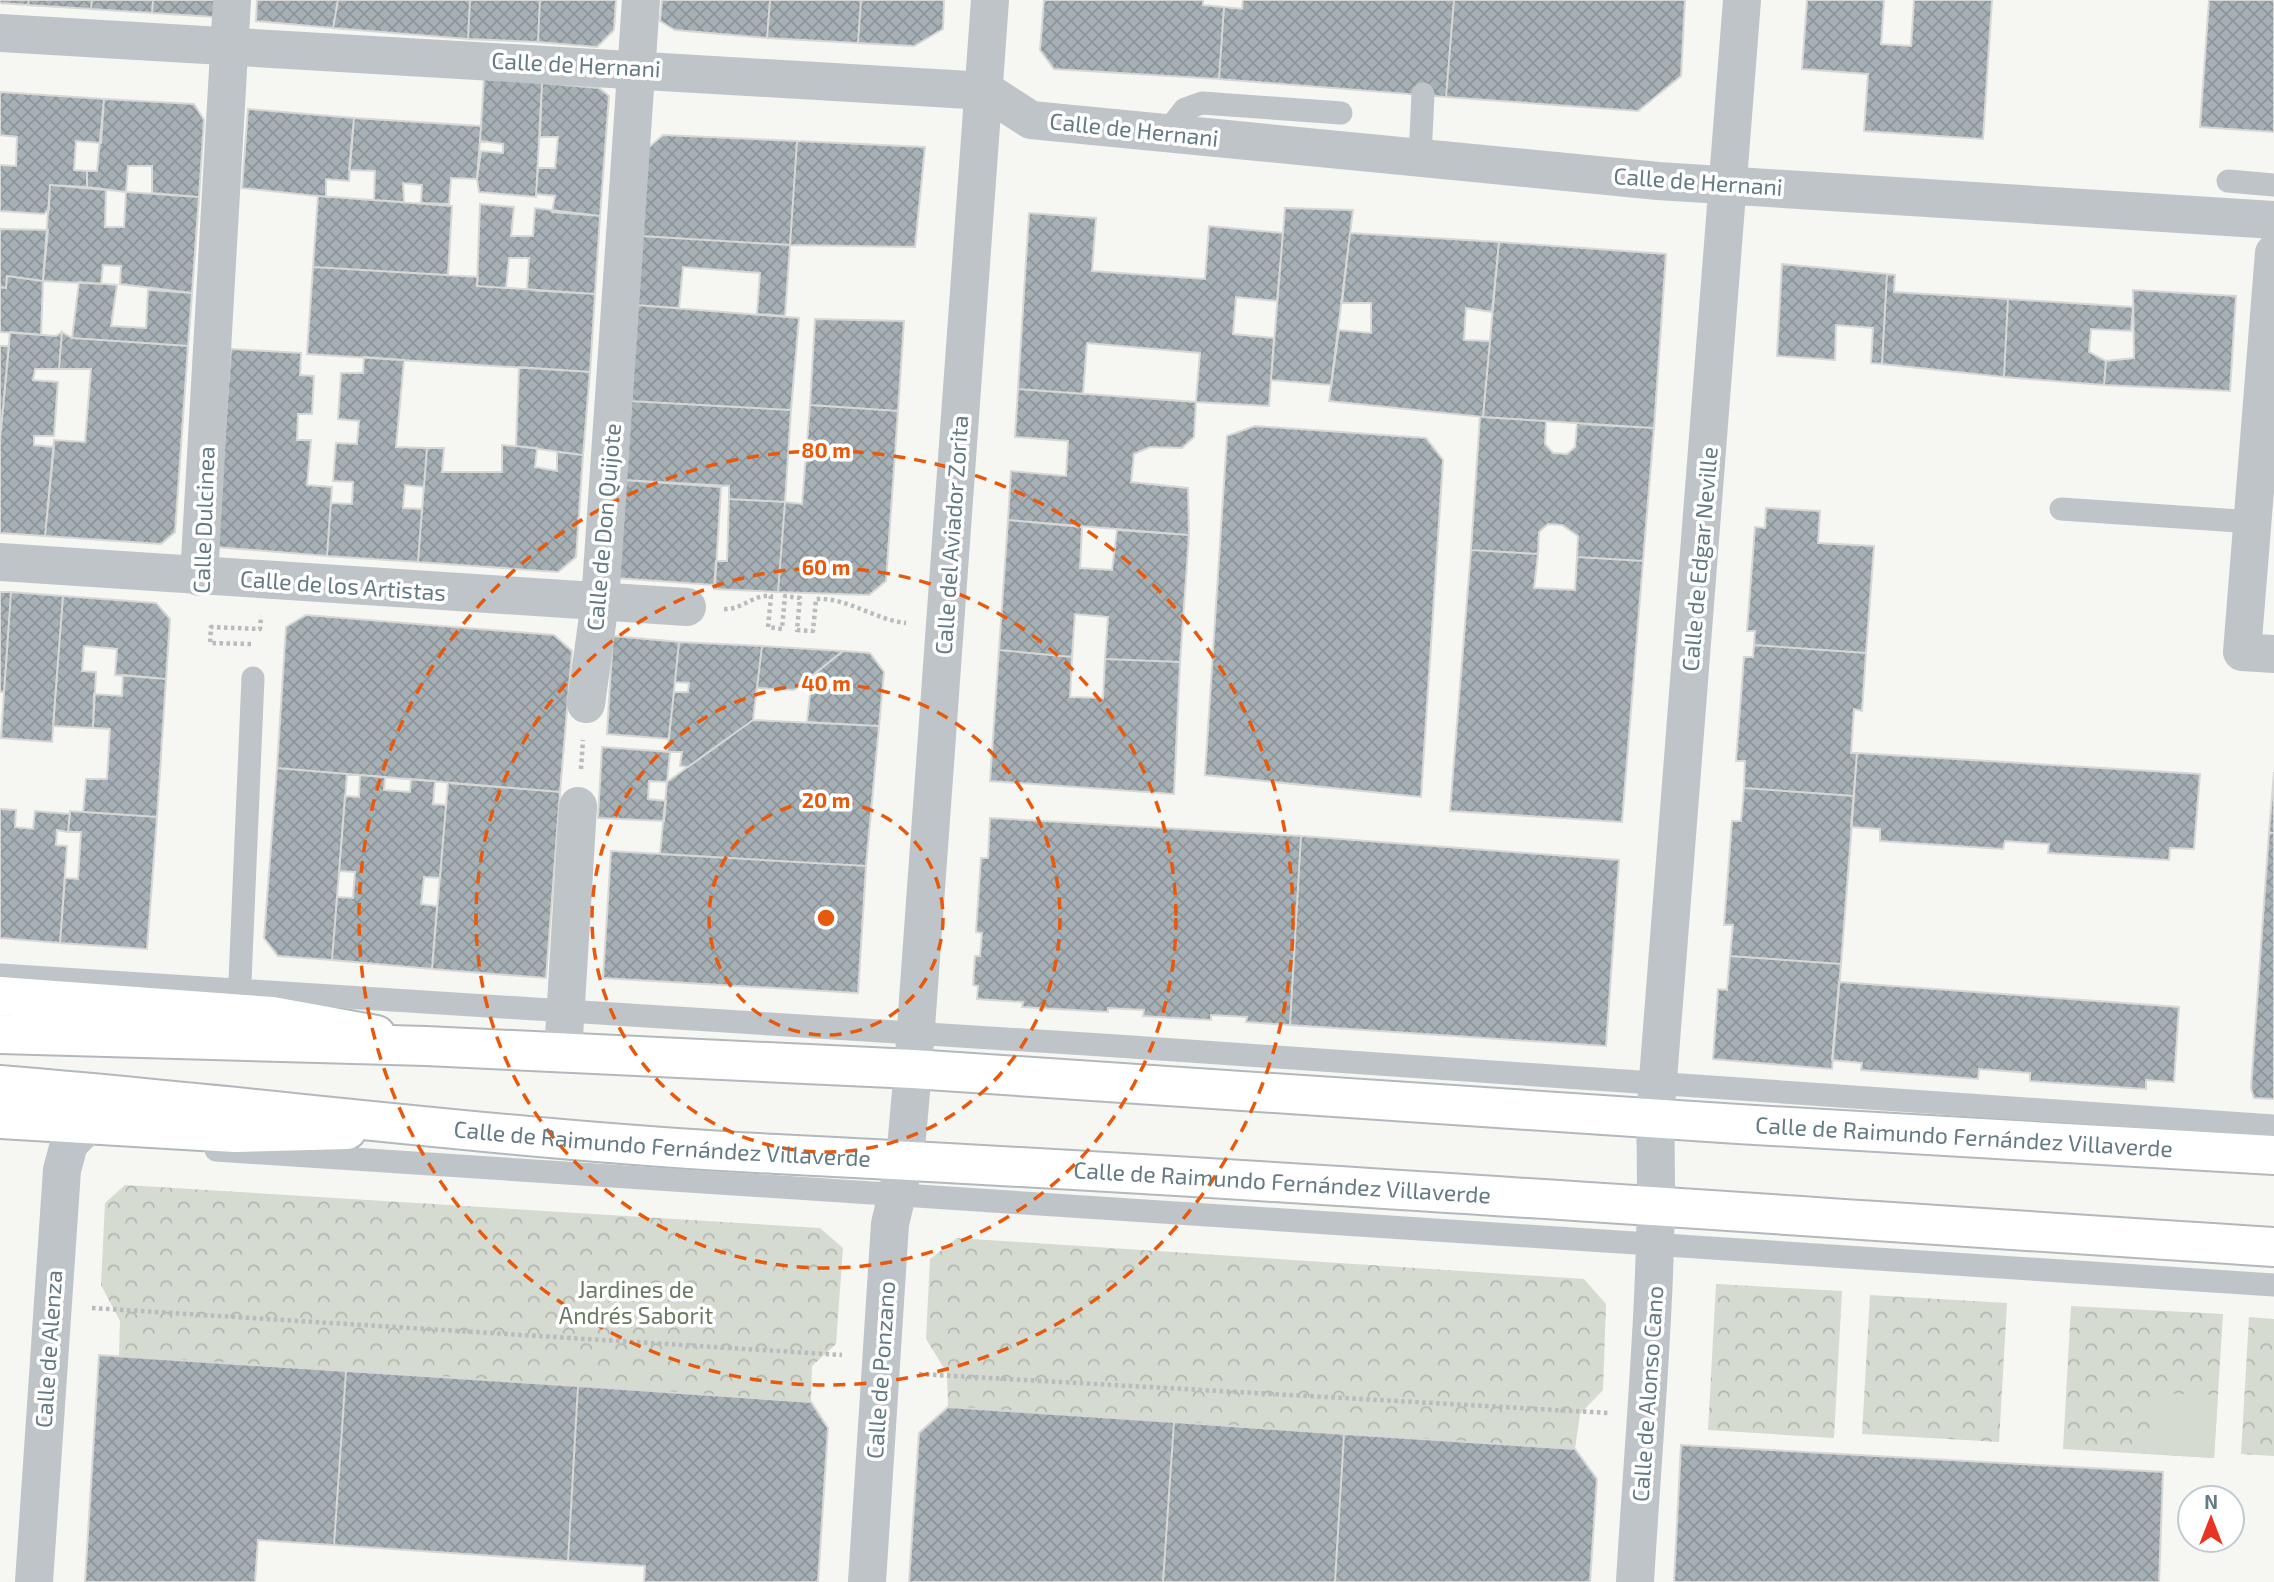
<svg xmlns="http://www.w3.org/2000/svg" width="2274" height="1582" font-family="'Exo 2',sans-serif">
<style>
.forest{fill:url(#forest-crowns)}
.garden{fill:#d6dbd1}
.building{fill:url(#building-cross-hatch);stroke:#d7d7d5;stroke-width:2}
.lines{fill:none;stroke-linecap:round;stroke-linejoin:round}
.secondary-casing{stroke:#b1b8bb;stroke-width:42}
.primary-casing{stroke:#b2b8bb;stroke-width:42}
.path{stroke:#b8bcbe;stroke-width:4.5;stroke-dasharray:3.5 3.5;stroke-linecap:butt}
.lane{stroke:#bec4c7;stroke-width:23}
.street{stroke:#bec4c7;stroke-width:38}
.secondary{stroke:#fff;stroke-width:38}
.primary{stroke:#fff;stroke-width:38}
.ring{fill:none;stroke:#e8590c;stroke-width:3.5;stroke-dasharray:12 9}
.labels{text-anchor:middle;stroke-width:7;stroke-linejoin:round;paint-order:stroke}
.street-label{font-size:23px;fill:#647a84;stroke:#fff}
.park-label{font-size:23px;fill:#6b7b63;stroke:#fff}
.centre{fill:#e8590c;stroke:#fff;stroke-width:3.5}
.ring-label{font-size:21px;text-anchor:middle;font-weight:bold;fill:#e8590c;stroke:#fff;stroke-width:7;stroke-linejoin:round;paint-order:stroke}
</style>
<defs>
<pattern id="forest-crowns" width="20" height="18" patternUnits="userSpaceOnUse" patternTransform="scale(1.75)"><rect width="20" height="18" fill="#d6dbd1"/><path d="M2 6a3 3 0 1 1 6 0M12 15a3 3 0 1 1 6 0" fill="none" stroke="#b1b7af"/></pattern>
<pattern id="building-cross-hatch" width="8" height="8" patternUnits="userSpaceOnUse" patternTransform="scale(1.75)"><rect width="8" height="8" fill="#a7b1b5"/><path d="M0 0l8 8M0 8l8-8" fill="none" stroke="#8c9599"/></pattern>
</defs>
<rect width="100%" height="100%" fill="#f6f6f2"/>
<!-- forest -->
<path class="forest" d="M125,1185L820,1228L843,1248L836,1344L812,1366L811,1402L119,1356L120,1321L101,1285L105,1203Z
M957,1238L1584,1279L1606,1304L1603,1390L1580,1414L1575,1449L948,1407L947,1373L926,1339L930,1259Z
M1716,1284L1842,1291L1834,1438L1708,1430Z
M1870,1295L2007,1303L1999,1442L1862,1434Z
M2071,1306L2223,1314L2214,1458L2063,1449Z
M2249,1317L2274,1319V1456L2241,1454Z"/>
<!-- garden -->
<path class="garden" d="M2151,1393L2218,1395L2214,1458L2149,1454Z"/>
<!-- building -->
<path class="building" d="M0,0H29L28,5L0,3Z
M29,0H92L91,9L28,5Z
M92,0H153L152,13L91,9Z
M153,0H216L215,17L152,13Z
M257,0H338L333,28L256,21Z
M338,0H470L468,39L333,28Z
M470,0H540L538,42L468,39Z
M540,0H616L614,30L597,47L538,42Z
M662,0H770L767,38L675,30L660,21Z
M770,0H861L858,43L767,38Z
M861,0H944L943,29L914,46L858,43Z
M1044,0H1203V5L1224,7L1219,79L1054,69L1040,50Z
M1243,0H1454L1446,97L1219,79L1224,7L1242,9Z
M1454,0H1685L1681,76L1638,111L1446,97Z
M1807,0H1884L1881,44L1911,46L1914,0H1992L1983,139L1864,131L1868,74L1802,69Z
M2209,0H2274V132L2200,127Z
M484,78L542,83L536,197L479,192L477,179L481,151L503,153V144L480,141Z
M542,83L599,88L609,96L600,216L552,212L555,196L536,194L538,168H555L558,137H540Z
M0,92L104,99L101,143L76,141L74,170L87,171V187L50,185L49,209L44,214L0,211V165L16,166L17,137L0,135Z
M104,99L194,104L204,120L199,197L152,193V166H128L126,192L87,187V171H97Z
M248,109L354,118L349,181L326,179V197L242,188Z
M354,118L481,126L477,179L451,178L449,204L421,203L422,185L403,183L404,202L374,200L375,171L349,170Z
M663,135L797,141L790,245L641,236L646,150Z
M797,141L925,147L915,247L790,245Z
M50,185L106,190L105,227H124L126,192L199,197L192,293L120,284L121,266L103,265L101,284L43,281Z
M318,196L452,206L448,275L313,267Z
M480,204L514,207L511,236H533L535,208L600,216L595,294L527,290L529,258H509L506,288L477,286Z
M1285,208L1353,210L1331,385L1271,380Z
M1029,213L1096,218L1092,271L1205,279L1209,226L1283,233L1277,301L1236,297L1233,334L1274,338L1269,406L1196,402L1200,353L1087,343L1083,394L1018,389Z
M0,229L48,230L43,281L7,276L6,288L0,287Z
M1350,233L1499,242L1492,312L1466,308L1464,340L1490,341L1483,417L1329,401L1339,330L1371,333V303H1342Z
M641,236L790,245L785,316L757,314L760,273L683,267L679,308L636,305Z
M1499,242L1666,254L1654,428L1483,417Z
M1782,264L1887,274L1882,364L1871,363L1873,328L1836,325L1835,360L1777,356Z
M313,267L478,277L477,286L595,294L590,372L307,354Z
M1887,274L1895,275L1894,292L2008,299L2004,377L1882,364Z
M7,276L43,281L41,335L0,332V287L6,288Z
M79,282L117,285L111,326L146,328L148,290L192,293L188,346L72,338Z
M2133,290L2236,296L2230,391L2104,385L2106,361L2134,358Z
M2008,299L2133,307L2131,331L2091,329L2089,352L2106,361L2104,385L2004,377Z
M636,305L799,318L791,410L629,401Z
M815,319L904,321L898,411L810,405Z
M10,332L56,336L62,332L59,369H35L33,380L58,382L54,436H34V445L54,447L45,536L0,533V440Z
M62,332L72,338L188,346L175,532L161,544L45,536L54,440L85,442L91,369H59Z
M0,346H9L0,440Z
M231,349L301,353L300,375L314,376L312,414H298L297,440H311L307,485L332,487L327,556L216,547Z
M364,357L404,360L396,447L427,448L424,487L405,485L403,508L422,509L418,562L327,556L331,503L352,504L353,482L333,481L336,443L357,444L359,421L338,419L341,373H363Z
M519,367L590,372L583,455L516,446Z
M1018,389L1196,402L1194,437L1182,448L1150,447L1134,454L1131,482L1188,488L1189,535L1008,520L1011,471L1066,476L1068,441L1015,437Z
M629,401L791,410L785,502L729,499V486L623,480Z
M810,405L898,411L886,581L869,595L778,592L785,502L802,504Z
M1480,417L1546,421L1545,444L1553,453L1567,454L1575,447L1577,424L1654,428L1643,561L1577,557L1578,536L1562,525L1548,524L1539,532L1538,554L1471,550Z
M1255,426L1426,438L1443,460L1421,797L1205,775L1227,436Z
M502,445L537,448L535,467L557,471V452L583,455L576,557L558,572L418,562L427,448H444L442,472H502Z
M623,480L721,487L715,585L616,578Z
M729,499L785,502L778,592L714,589L716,561H727Z
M1766,508L1820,511L1818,543L1874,546L1866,653L1754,645L1755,631H1747L1755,527L1765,528Z
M1008,520L1082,527L1080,568L1112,570L1117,530L1189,535L1180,662L1105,659L1108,617L1075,614L1072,657L999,650Z
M1471,550L1538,554L1534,588L1575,590L1577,557L1643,561L1622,822L1450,811Z
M0,592H11L4,692H0Z
M11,592L63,596L52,742L1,738Z
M63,596L156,603L170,619L166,679L115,675L117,649L84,646L82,671L96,672L93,728L53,726Z
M306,615L554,635L572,651L560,792L277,768L286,627Z
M613,636L679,642L669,739L607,734Z
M679,642L762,646L753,720L688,767L680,766L682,752H667L674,692H688L689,683L675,682Z
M1754,645L1866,653L1862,711L1854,709L1851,753H1857L1854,796L1744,788L1745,761H1736L1744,657H1753Z
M762,646L777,647L843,651L794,690L757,688Z
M999,650L1072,657L1070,697L1103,698L1105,659L1180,662L1174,794L990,781Z
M843,651L870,653L884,672L879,726L807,722L812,676Z
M123,675L166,679L157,817L83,812L86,779H107L110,729L93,728L94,694L122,696Z
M753,720L879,726L866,866L660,854L667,782Z
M602,747L670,752L667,782L649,781L648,799L666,801L664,821L598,818Z
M1857,753L2200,774L2194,849L2170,848L2169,860L2048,853L2049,844L2005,841L2003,849L1880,841V829L1851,827Z
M277,768L347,774L332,960L278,956L264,938Z
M2274,772V833H2269Z
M360,775L385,777L384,790L410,792L411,779L435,781L433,804L446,805L440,878L424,877L421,904L437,906L432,969L332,960L337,897L353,898L355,872L339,871L345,796L359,797Z
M448,783L560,792L546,978L432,969Z
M1744,788L1854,796L1841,964L1730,956L1733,925H1724L1732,821H1741Z
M0,809L16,810L15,827L33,829L35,811L70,814L68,832L57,830L56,845L67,846L60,943L0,938Z
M70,811L157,817L147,949L60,943L65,878L78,879L81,832H68Z
M990,818L1301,836L1290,1025L1246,1022L1247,1017L1211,1015V1020L1143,1016L1144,1010L1108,1008V1012L1022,1007L1023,1002L977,999L978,986L973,985L975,956H980L982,933L976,932L981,858H988Z
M2269,833H2274V1099L2254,1098L2251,1088Z
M1301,836L1619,860L1606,1046L1290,1025Z
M611,851L866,866L858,993L603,978Z
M1730,956L1841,964L1832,1069L1713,1059L1718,989L1727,990Z
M1839,982L2179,1007L2174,1082L2146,1080V1089L2030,1081V1073L1979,1069L1978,1079L1861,1070L1862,1063L1832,1060Z
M99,1355L346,1371L334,1545L258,1540L255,1582H85Z
M346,1371L578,1386L568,1561L334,1545Z
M578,1386L811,1402L828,1428L818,1582H644L645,1566L568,1561Z
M948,1407L1174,1422L1163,1582H909L919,1433Z
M1174,1422L1344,1434L1335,1582H1163Z
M1344,1434L1575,1449L1597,1479L1590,1582H1335Z
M1681,1445L2163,1472L2159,1582H1674Z"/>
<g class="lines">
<defs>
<path id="secondary" d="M0,996L272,1016L376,1035
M0,1119L235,1133L347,1130"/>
<g id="primary">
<path id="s1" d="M0,1034L426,1046L913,1069L1738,1124L2274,1155"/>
<path id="s2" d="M0,1085C259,1106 517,1141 776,1154C1276,1179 1775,1215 2274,1247"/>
</g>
</defs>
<!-- secondary casing -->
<use href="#secondary" class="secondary-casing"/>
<!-- primary casing -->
<use href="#primary" class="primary-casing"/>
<!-- path -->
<path class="path" d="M724,609C742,610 753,594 771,596L768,627L782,629L785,596L800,598L797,630L813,631L816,599C847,597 875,620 906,623
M251,644L210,643L211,627L260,629L261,616
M581,769L583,740
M92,1308L842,1355
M919,1374L1609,1413"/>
<!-- lane -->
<path class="lane" d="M1166,133L1185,109L1202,103L1341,113
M1420,157L1423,94
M2228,181L2274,185
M2061,509L2253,522
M0,975L1117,1046L2274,1126
M239,1004L253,678
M216,1150L2274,1285"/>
<!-- street -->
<path class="street" d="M0,33L986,91L1031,120L1658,181L2274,220
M2274,253L2242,652L2274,654
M0,562L687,607
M199,577L232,0
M586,704L600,602L641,0
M563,1053L578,806
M34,1582L62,1170L69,1144L87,1125
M867,1582L890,1224L905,1160L913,1069L990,0
M1635,1582C1644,1427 1660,1273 1655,1118L1742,0"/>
<!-- secondary -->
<use href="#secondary" class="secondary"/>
<!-- primary -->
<use href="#primary" class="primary"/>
</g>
<!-- distance rings -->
<g class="ring">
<circle cx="826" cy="918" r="117"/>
<circle cx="826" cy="918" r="234"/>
<circle cx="826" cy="918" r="350"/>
<circle cx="826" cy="918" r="467"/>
</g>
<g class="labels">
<!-- street labels -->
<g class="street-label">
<text transform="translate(576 65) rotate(3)" y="8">Calle de Hernani</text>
<text transform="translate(1134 130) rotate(6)" y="8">Calle de Hernani</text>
<text transform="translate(1698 182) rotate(4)" y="8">Calle de Hernani</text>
<text transform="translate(204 520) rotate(-88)" y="8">Calle Dulcinea</text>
<text transform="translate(604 527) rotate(-85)" y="8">Calle de Don Quijote</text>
<text transform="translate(952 535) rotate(-86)" y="8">Calle del Aviador Zorita</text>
<text transform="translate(1700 559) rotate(-85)" y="8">Calle de Edgar Neville</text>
<text transform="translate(343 586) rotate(4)" y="8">Calle de los Artistas</text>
<text dy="8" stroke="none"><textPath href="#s1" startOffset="1967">Calle de Raimundo Fernández Villaverde</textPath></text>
<text dy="8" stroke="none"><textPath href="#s2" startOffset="665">Calle de Raimundo Fernández Villaverde</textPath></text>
<text dy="8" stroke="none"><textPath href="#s2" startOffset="1286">Calle de Raimundo Fernández Villaverde</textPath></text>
<text transform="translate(49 1349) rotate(-86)" y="8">Calle de Alenza</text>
<text transform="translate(881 1370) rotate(-86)" y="8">Calle de Ponzano</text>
<text transform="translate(1648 1394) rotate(-86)" y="8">Calle de Alonso Cano</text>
</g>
<!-- park labels -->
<g class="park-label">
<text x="636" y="1298">Jardines de<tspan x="636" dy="26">Andrés Saborit</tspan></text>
</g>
</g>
<circle cx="826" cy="918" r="10" class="centre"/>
<g class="ring-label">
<text x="826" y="458">80 m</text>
<text x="826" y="575">60 m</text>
<text x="826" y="691">40 m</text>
<text x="826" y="808">20 m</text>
</g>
<!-- north arrow -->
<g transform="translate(2211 1519)"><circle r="33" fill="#ffffff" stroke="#c1cace" stroke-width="2"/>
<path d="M0-5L12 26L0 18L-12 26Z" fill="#e83420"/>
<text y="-10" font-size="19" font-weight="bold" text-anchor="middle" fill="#647a84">N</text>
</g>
</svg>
